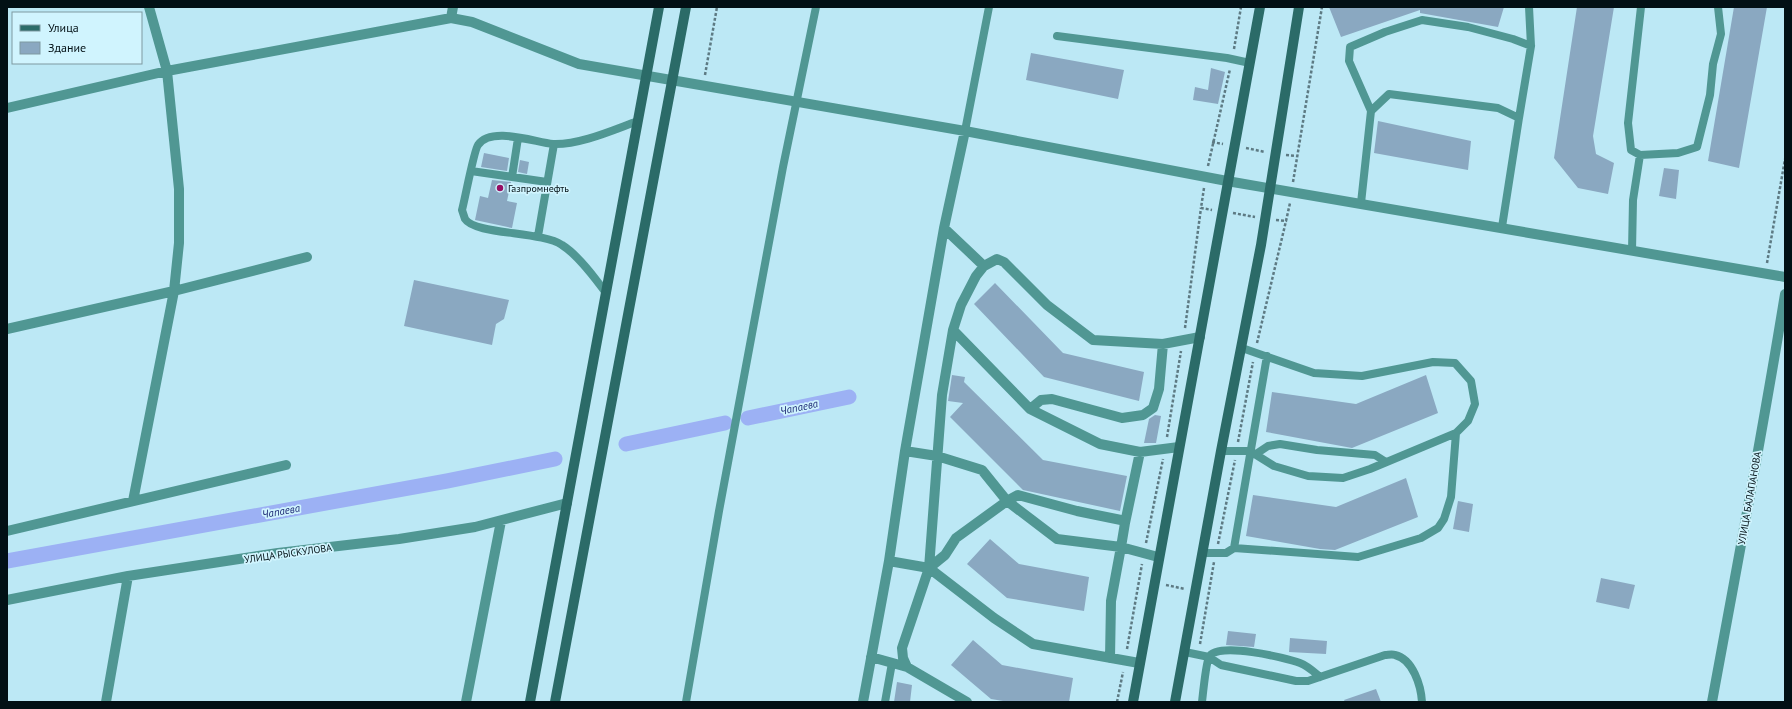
<svg xmlns="http://www.w3.org/2000/svg" width="1792" height="709" font-family="'PT Sans',sans-serif">
<style>
.lines{fill:none;stroke-linecap:round;stroke-linejoin:round}
.canal{stroke:#9cb1f4;stroke-width:15}
.building{fill:#8aa8c1}
.path{stroke:#5d7a83;stroke-width:2.5;stroke-dasharray:3 2;stroke-linecap:butt}
.lane{stroke:#509793;stroke-width:8}
.street{stroke:#509793;stroke-width:10}
.secondary{stroke:#2b6b68;stroke-width:10}
.poi-dot{fill:#970e63;stroke:#d0f4fe;stroke-width:1.5}
.labels{text-anchor:middle;stroke-width:3.5;stroke-linejoin:round;paint-order:stroke}
.poi-label{font-size:10px;fill:#021015;stroke:#d0f4fe;text-anchor:start}
.street-label{font-size:10px;fill:#021015;stroke:#d0f4fe}
.water-label{font-size:11px;font-style:italic;fill:#1f2b76;stroke:#d0f4fe}
</style>
<rect width="100%" height="100%" fill="#bce8f5"/>
<g class="lines">
<!-- canal -->
<path class="canal" d="M748,418L849,397
M626,444L725,423
M7,561L447,481L555,459"/>
</g>
<!-- building -->
<path class="building" d="M1329,7H1504L1498,27L1420,13V10L1341,37Z
M1577,7H1614L1593,136L1596,154L1614,163L1608,194L1578,188L1554,158Z
M1734,7H1767L1739,168L1708,161Z
M1031,53L1124,70L1118,99L1026,80Z
M1211,68L1225,72L1218,104L1193,100L1195,87L1208,90Z
M1378,121L1471,141L1468,170L1374,153Z
M484,153L509,158L507,171L481,167Z
M520,160L529,162L527,174L518,172Z
M1664,168L1679,170L1676,199L1659,196Z
M492,180L511,182L507,201L517,203L512,228L475,220L480,196L488,198Z
M414,280L509,300L504,319L496,324L492,345L404,326Z
M995,283L1063,353L1144,372L1139,401L1044,377L974,304Z
M952,375L965,377L964,382L1043,460L1127,476L1120,511L1023,490L950,417L963,403L948,401Z
M1426,375L1438,413L1352,448L1266,432L1272,392L1356,404Z
M1155,415L1161,416L1156,443H1144L1149,419Z
M1406,478L1418,517L1335,550L1320,549L1246,536L1253,495L1336,507Z
M1458,501L1473,504L1469,532L1453,529Z
M990,539L1019,564L1089,577L1084,611L1007,598L967,564Z
M1601,578L1635,585L1629,609L1596,602Z
M1228,631L1256,634L1254,647L1226,645Z
M1290,638L1327,641L1326,654L1289,652Z
M973,640L1002,665L1073,678L1069,702H1009L991,699L951,665Z
M897,682L912,685L910,702H894Z
M1376,689L1381,702H1345L1344,700Z"/>
<g class="lines">
<!-- path -->
<path class="path" d="M1234,49L1241,7
M705,75L717,7
M1212,142L1223,144
M1246,148L1265,152
M1286,155L1296,156
M1208,166L1230,69
M1293,182L1322,7
M1204,188L1201,208L1212,210
M1233,213L1255,217
M1276,220L1286,221L1290,203
M1767,263L1785,159
M1185,328L1201,208
M1257,343L1286,221
M1167,437L1181,351
M1238,442L1253,362
M1146,543L1163,459
M1218,544L1235,460
M1166,585L1185,589
M1200,644L1214,562
M1127,649L1142,564
M1117,702L1123,672"/>
<!-- lane -->
<path class="lane" d="M1641,7L1628,123L1631,150L1640,155L1678,153L1697,147L1710,95L1713,64L1721,34L1718,7
M1057,36L1227,58L1250,63
M1371,111L1349,61L1350,47L1385,32L1422,20L1468,27L1513,39L1531,46
M1519,118L1531,46L1529,7
M965,131L989,7
M471,171L547,182
M512,177L518,138
M1361,203L1371,111L1389,94L1498,108L1519,118L1502,227
M538,236L554,144
M1632,251L1633,200L1640,155
M606,293C595,278 578,255 562,245C542,231 475,235 465,219C464,216 463,213 462,210C465,199 474,150 478,145C491,126 534,142 553,144C580,145 613,130 638,121
M1221,451H1250L1274,466L1308,476L1343,478L1370,469L1456,433L1468,421L1475,404L1471,381L1455,363L1433,362L1362,376L1314,373L1242,348
M1256,454L1268,446L1280,444L1317,450L1375,455L1386,462
M1234,548L1267,356
M1204,553H1226L1234,548L1358,557L1421,538L1438,528L1444,519L1451,497L1456,433
M1185,652L1209,657L1221,665L1296,681H1308L1385,655C1388,655 1392,654 1395,655C1413,659 1421,686 1422,702
M686,702L719,511L783,167L816,7
M885,702L892,663
M1202,702C1203,693 1206,663 1209,657C1217,641 1286,658 1300,663C1308,666 1314,672 1320,677"/>
<!-- street -->
<path class="street" d="M451,18L453,7
M7,108L167,71L451,18L472,22L579,64L965,131L1227,181L1785,277
M944,228L984,266
M7,329L174,291L307,257
M953,330L1030,409L1100,444L1140,452L1179,447
M1030,409L1041,400L1052,399L1122,418L1143,415L1153,408L1159,389L1163,344
M905,451L937,456L982,470L1007,501L1057,539L1121,547L1125,523L1121,520L1077,511L1018,495L1007,501L956,538L945,555L929,568
M133,501L174,291L179,243V189L167,71L149,7
M1125,523L1140,452
M7,531L286,465
M889,561L929,568L994,618L1033,644L1139,663
M7,600L128,576L278,553L399,539L475,527L567,503
M871,657L907,667L967,702
M1110,658L1111,601L1121,547L1158,557
M907,667L903,658L902,648L929,568L942,395L953,330L961,305L976,276L984,266L997,259L1004,262L1047,305L1093,340L1163,344L1200,337
M106,702L128,576
M466,702L501,521
M863,702L889,561L905,451L944,228L965,131
M1712,702C1737,566 1763,430 1785,294"/>
<!-- secondary -->
<path class="secondary" d="M530,702L659,7
M555,702L686,7
M1133,702L1260,7
M1175,702L1221,451L1261,245L1299,7"/>
</g>
<!-- markers -->
<circle class="poi-dot" cx="500" cy="188" r="4"/>
<g class="labels">
<!-- poi labels -->
<g class="poi-label">
<text x="508" y="192">Газпромнефть</text>
</g>
<!-- street labels -->
<g class="street-label">
<text transform="translate(1749 498) rotate(-80)" y="4">УЛИЦА БАЛАПАНОВА</text>
<text transform="translate(288 553) rotate(-8)" y="4">УЛИЦА РЫСКУЛОВА</text>
</g>
<!-- water labels -->
<g class="water-label">
<text transform="translate(799 407) rotate(-12)" y="4">Чапаева</text>
<text transform="translate(281 511) rotate(-10)" y="4">Чапаева</text>
</g>
</g>
<!-- border -->
<rect width="1792" height="709" fill="none" stroke="#021015" stroke-width="16"/>
<!-- legend -->
<rect x="12" y="12" width="130" height="52" fill="#d0f4fe" stroke="#7e99a1"/>
<rect x="20" y="25" width="20" height="6" fill="#2b6b68" stroke="#7e99a1"/>
<text x="48" y="32" font-size="12" fill="#021015">Улица</text>
<rect x="20" y="42" width="20" height="12" fill="#8aa8c1" stroke="#7e99a1"/>
<text x="48" y="52" font-size="12" fill="#021015">Здание</text>
</svg>
